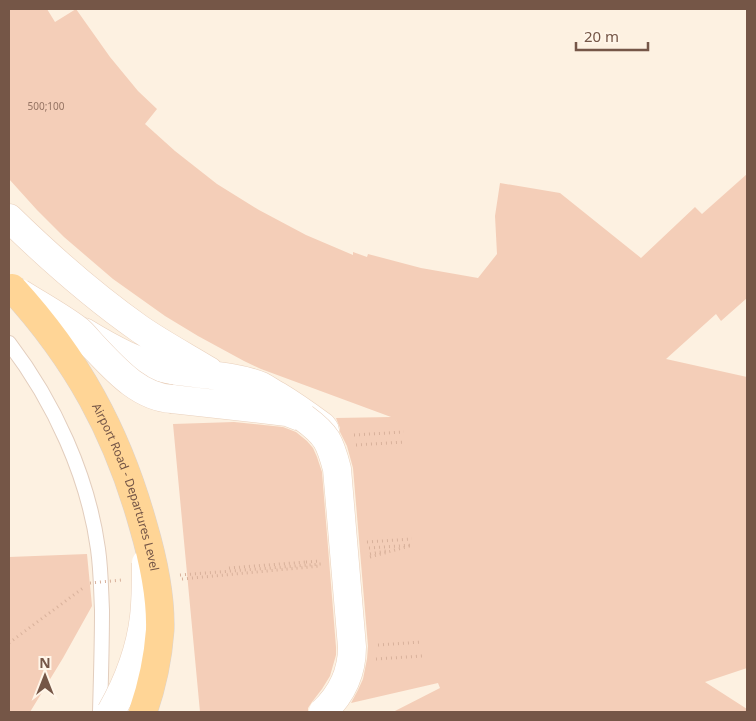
<svg xmlns="http://www.w3.org/2000/svg" width="756" height="721" font-family="'Noto Sans',sans-serif">
<style>
.building{fill:#f4ceb8}
.lines{fill:none;stroke-linecap:round;stroke-linejoin:round}
.service-casing{stroke:#e2cdbd;stroke-width:16}
.secondary-casing{stroke:#e9d0bc;stroke-width:29}
.path{stroke:#d8b19b;stroke-width:3;stroke-dasharray:1 4;stroke-linecap:butt}
.service{stroke:#fff;stroke-width:14}
.secondary{stroke:#fff;stroke-width:28}
.secondary-bridge-casing{stroke:#e9d0bc;stroke-width:29;stroke-linecap:butt}
.primary-bridge-casing{stroke:#dbd3cf;stroke-width:29;stroke-linecap:butt}
.path-bridge{stroke:#d8b19b;stroke-width:3;stroke-dasharray:1 4;stroke-linecap:butt}
.secondary-bridge{stroke:#fff;stroke-width:28}
.primary-bridge{stroke:#ffd596;stroke-width:28}
.labels{text-anchor:middle;stroke-width:5;stroke-linejoin:round;paint-order:stroke}
.number-label{font-size:10px;fill:#957463}
.street-label{font-size:12px;fill:#755647;stroke:#fff5e8}
</style>
<rect width="100%" height="100%" fill="#fdf1e1"/>
<!-- building -->
<path class="building" d="M9,9H47L55,22L76,9L110,57L138,91L157,109L145,124L175,151L217,184L259,210L306,235L353,255V252L367,257L368,254L421,268L478,278L497,254L495,216L500,183L560,193L641,258L695,207L702,214L747,174V298L721,321L716,314L666,359L747,377V668L705,682L747,709V712H393L440,688L438,683L351,703L358,690L363,679L367,659L368,646L353,468L347,446L340,432V428L336,418L391,417L261,369L244,361L198,336L165,316L113,279L64,237L37,210L9,179Z
M234,422L283,427L296,432L307,441L313,448L317,457L322,472L336,647V655L330,676L322,689L312,702L308,708V712H200L173,424Z
M87,554L92,606L63,658L30,712H9V557Z"/>
<g class="lines">
<defs>
<path id="service" d="M9,343C54,402 88,476 98,549C101,570 101,590 102,610C102,644 101,678 100,712"/>
<path id="secondary" d="M9,218C50,258 93,296 140,329C162,344 186,357 209,371
M84,332C112,349 139,364 171,370C200,375 234,375 261,386C267,389 272,393 278,396C293,405 307,415 322,426L325,430
M172,399L287,412L300,417"/>
</defs>
<!-- service casing -->
<use href="#service" class="service-casing"/>
<!-- secondary casing -->
<use href="#secondary" class="secondary-casing"/>
<!-- path -->
<path class="path" d="M354,435L404,432
M367,542L412,539
M370,554L386,551
M370,557L413,545
M229,568L306,562
M182,579L320,566
M9,643L83,588
M376,659L422,656"/>
<!-- service -->
<use href="#service" class="service"/>
<!-- secondary -->
<use href="#secondary" class="secondary"/>
<defs>
<path id="secondary-bridge" d="M20,293C39,305 61,317 78,330C84,335 89,342 94,347C115,369 139,397 172,399
M304,418C327,435 330,442 337,469L352,647C352,673 341,695 323,712
M111,712C128,682 140,651 144,617C146,599 146,581 146,563"/>
<g id="primary-bridge">
<path id="s1" d="M12,288C77,359 117,432 143,525C153,559 161,595 160,630C158,658 152,686 143,712"/>
</g>
</defs>
<!-- secondary-bridge casing -->
<use href="#secondary-bridge" class="secondary-bridge-casing"/>
<!-- primary-bridge casing -->
<use href="#primary-bridge" class="primary-bridge-casing"/>
<!-- path-bridge -->
<path class="path-bridge" d="M356,445L404,442
M369,548L413,545
M306,562L320,561
M180,575L321,564
M90,583L122,580
M378,645L422,642"/>
<!-- secondary-bridge -->
<use href="#secondary-bridge" class="secondary-bridge"/>
<!-- primary-bridge -->
<use href="#primary-bridge" class="primary-bridge"/>
</g>
<g class="labels">
<!-- number labels -->
<g class="number-label">
<text x="46" y="110">500;100</text>
</g>
<!-- street labels -->
<g class="street-label">
<text dy="4" stroke="none"><textPath href="#s1" startOffset="232">Airport Road - Departures Level</textPath></text>
</g>
</g>
<!-- border -->
<rect width="756" height="721" fill="none" stroke="#755647" stroke-width="20"/>
<!-- north arrow -->
<g transform="translate(45 676)" stroke="#fff5e8" stroke-width="4" paint-order="stroke">
<path d="M0-4L9 19L0 12L-9 19Z" fill="#755647"/>
<text y="-8" font-size="14" font-weight="bold" text-anchor="middle" fill="#755647">N</text>
</g>
<!-- scale -->
<path d="M576 42v8h72v-8" fill="none" stroke="#755647" stroke-width="2.5"/>
<text x="584" y="42" font-size="15" fill="#755647" stroke="#fff5e8" stroke-width="4" paint-order="stroke">20 m</text>
</svg>
